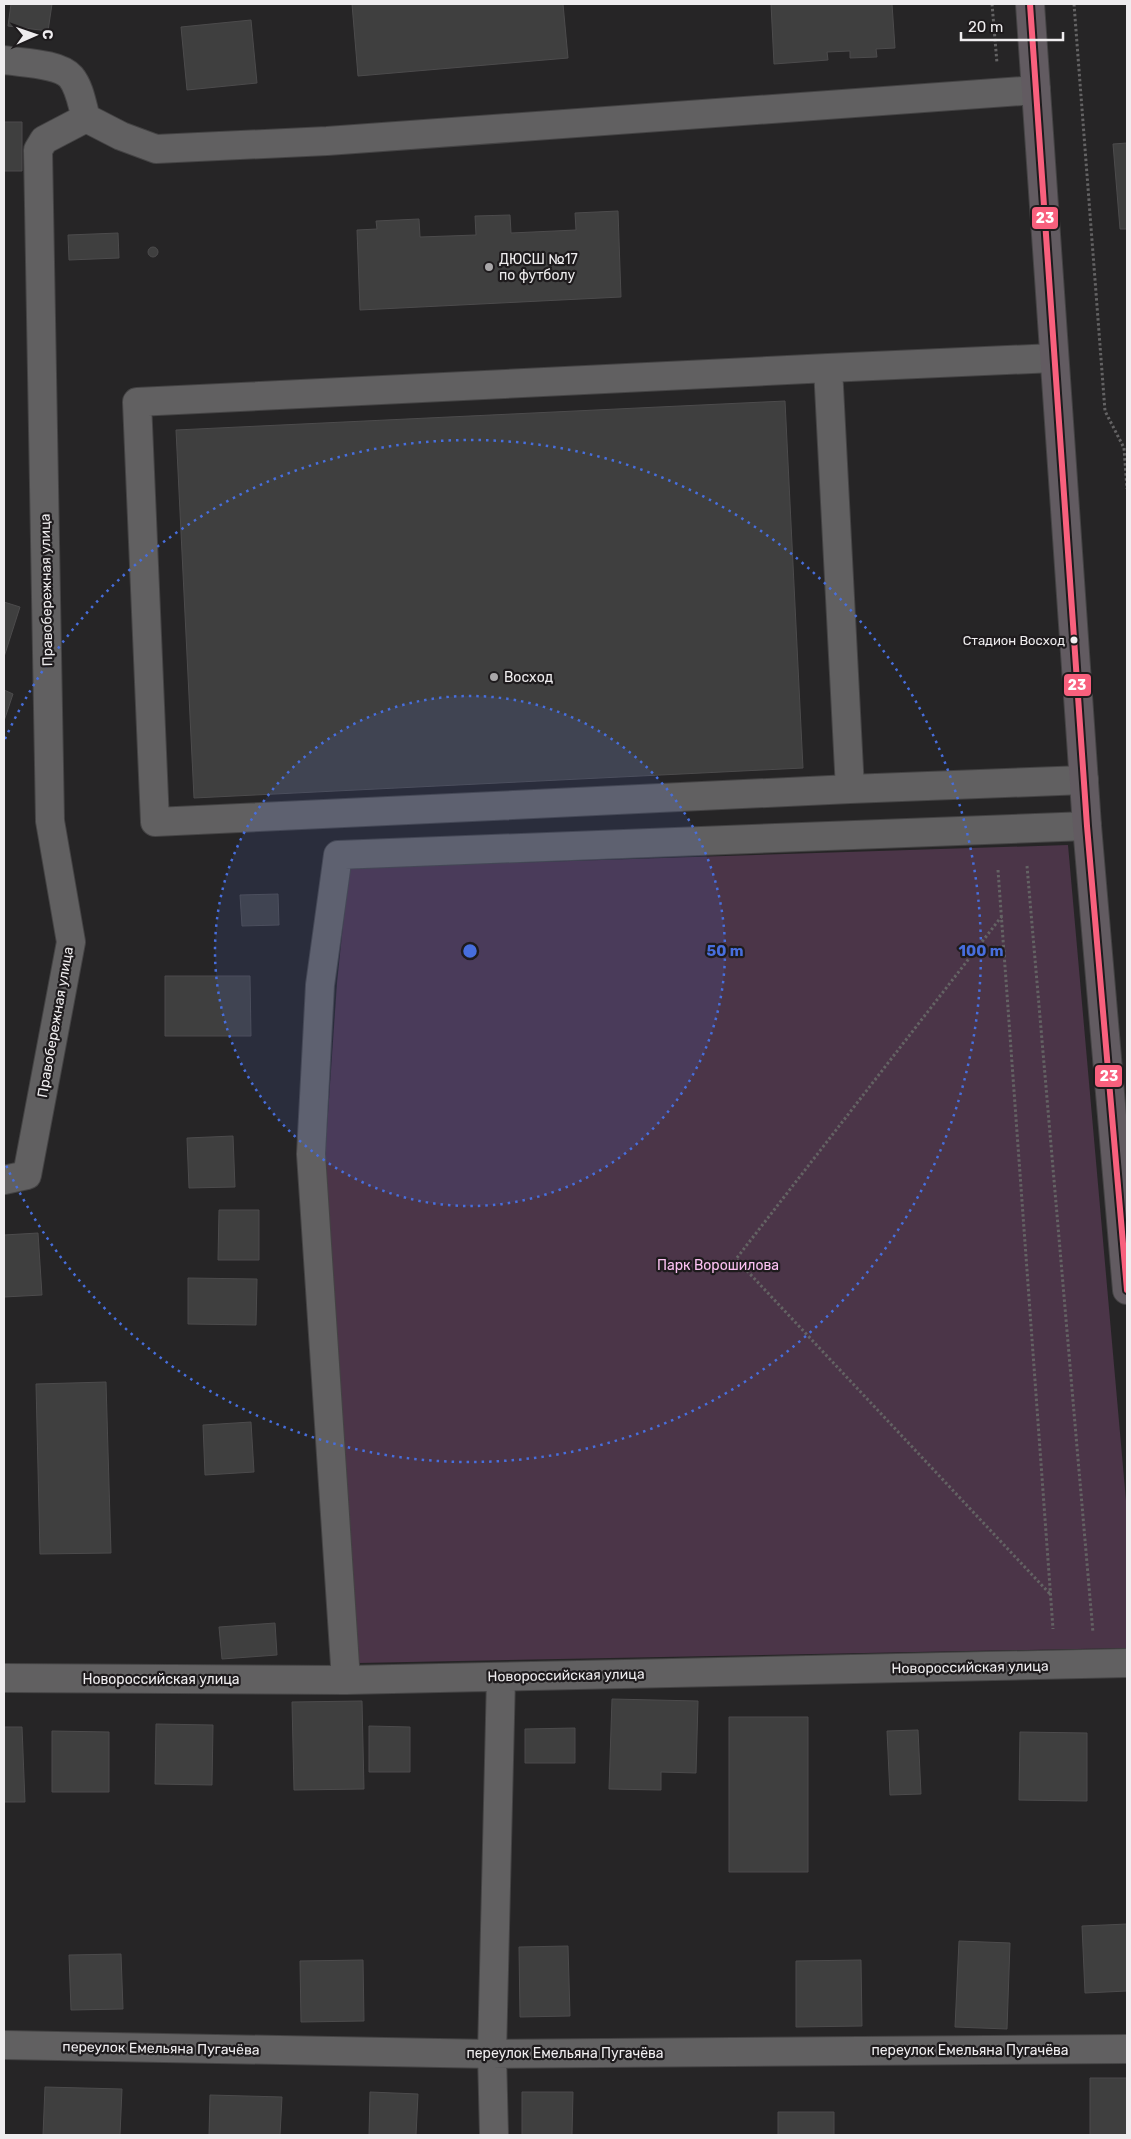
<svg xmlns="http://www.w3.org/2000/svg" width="1131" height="2139" font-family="Rubik,sans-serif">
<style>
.green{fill:#4b3548}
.building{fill:#3f3f3f;stroke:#4c4b4c}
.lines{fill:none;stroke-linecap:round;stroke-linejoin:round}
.minor-casing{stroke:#444344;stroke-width:30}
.major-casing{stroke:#444344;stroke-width:30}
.path{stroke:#646364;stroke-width:3;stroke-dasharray:2.5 2.5;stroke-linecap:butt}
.minor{stroke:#616061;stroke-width:28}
.major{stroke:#625b61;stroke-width:28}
.bus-1-casing{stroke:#1e1b1d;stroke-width:10}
.bus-1{stroke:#f8607d;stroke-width:6}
.ring{fill:none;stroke:#476edd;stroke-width:2.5;stroke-dasharray:2.5 5}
.poi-dot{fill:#a9a7a9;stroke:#1e1b1d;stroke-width:2}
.bus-dot{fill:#efedef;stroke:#1e1b1d;stroke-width:2}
.labels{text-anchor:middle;stroke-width:4.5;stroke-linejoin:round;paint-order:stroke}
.bus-label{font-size:13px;fill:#efedef;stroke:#1e1b1d;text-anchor:end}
.poi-label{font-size:14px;fill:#efedef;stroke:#1e1b1d;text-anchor:start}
.street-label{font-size:14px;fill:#efedef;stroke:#1e1b1d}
.park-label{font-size:14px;fill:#fcc1f2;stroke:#1e1b1d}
.centre{fill:#476edd;stroke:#1e1b1d;stroke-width:2.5}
.ring-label{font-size:15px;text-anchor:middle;font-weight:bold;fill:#476edd;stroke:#1e1b1d;stroke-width:4.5;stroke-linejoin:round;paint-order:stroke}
.line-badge{stroke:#1e1b1d;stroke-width:2}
.badge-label{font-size:14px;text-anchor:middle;font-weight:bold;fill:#fff}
</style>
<rect width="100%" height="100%" fill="#262526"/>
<!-- green -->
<path class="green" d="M1068,845L1127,1512V1648L357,1663L325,1158L337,983L349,868Z"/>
<!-- building -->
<path class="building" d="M11,4H52L48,31L8,26Z
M352,4H563L568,58L358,76Z
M771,4H892L895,48L876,49L877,57L850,58V51L827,52L828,60L774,64Z
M251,20L257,83L187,90L181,27Z
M4,122H22V171H4Z
M1127,143V229H1120L1113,144Z
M618,211L621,297L360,310L357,230L377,229L376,221L419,219L420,237L476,235L475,216L510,215L511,233L576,230L575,213Z
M118,233L119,258L69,260L68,235Z
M148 252a5 5 0 1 1 10 0a5 5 0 1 1-10 0Z
M785,401L803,768L194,798L176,430Z
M4,602L20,607L4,657Z
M4,690L13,694L4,721Z
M278,894L279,925L242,926L240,895Z
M165,976H250L251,1036H165Z
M233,1136L235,1187L189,1188L187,1138Z
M219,1210H259V1260H218Z
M38,1233L42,1295L4,1297V1235Z
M188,1278L257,1279L256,1325L188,1324Z
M106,1382L111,1553L40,1554L36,1384Z
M251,1422L254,1472L205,1475L203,1425Z
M275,1623L277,1655L222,1659L219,1627Z
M612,1699L698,1701L696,1773L661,1772V1790L609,1789Z
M362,1701L364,1789L294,1790L292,1702Z
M729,1717H808V1872H729Z
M156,1724L213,1725L212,1785L155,1784Z
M369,1726L410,1727V1772H369Z
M4,1727H22L25,1802H4Z
M575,1728V1763H525V1729Z
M918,1730L921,1794L890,1795L887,1731Z
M52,1731L109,1732V1792H52Z
M1020,1732L1087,1733V1801L1019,1800Z
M1127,1924V1991L1085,1993L1082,1926Z
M959,1941L1010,1943L1007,2029L955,2027Z
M568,1946L570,2016L520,2017L519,1947Z
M121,1954L123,2009L71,2010L69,1955Z
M363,1960L364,2021L301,2022L300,1961Z
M861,1960L862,2026L796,2027V1961Z
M1090,2078H1127V2135H1090Z
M45,2087L122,2089L120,2135H43Z
M370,2092L418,2094L416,2135H369Z
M522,2092H573L572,2135H522Z
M210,2095L282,2097L280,2135H209Z
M778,2112H834V2135H778Z"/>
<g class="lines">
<defs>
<path id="minor" d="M4,60C22,63 59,63 71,77C80,88 82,105 86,118L44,140L38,150L50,821L71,942L27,1175L4,1180
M86,118L121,136L156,149L327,141L1036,90
M1054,358L828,368L850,789L1084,780
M828,368L137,402L155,822L850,789
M4,1678L346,1680L1127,1663
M346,1680L311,1154L320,985L338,855L1087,826
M4,2045L492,2054L1127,2049
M494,2135L492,2054L501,1677"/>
<path id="major" d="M1030,4L1087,826L1127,1290"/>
</defs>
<!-- minor casing -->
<use href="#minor" class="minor-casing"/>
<!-- major casing -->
<use href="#major" class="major-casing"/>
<!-- path -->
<path class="path" d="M992,4L997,63
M1074,4L1105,411L1124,448L1127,489
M1027,866L1093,1633
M998,870L1053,1629
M1002,916L736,1259L1051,1595"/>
<!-- minor -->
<use href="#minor" class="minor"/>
<!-- major -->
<use href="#major" class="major"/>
<defs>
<path id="bus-1" d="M1030,4L1087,826L1127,1290"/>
</defs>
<!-- bus-1 casing -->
<use href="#bus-1" class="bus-1-casing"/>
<!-- bus-1 -->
<use href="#bus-1" class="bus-1"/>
</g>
<!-- distance rings -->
<circle cx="470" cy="951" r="255" fill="#476edd" fill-opacity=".12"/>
<g class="ring">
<circle cx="470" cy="951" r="255"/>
<path d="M5 739A511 511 0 1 1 5 1163"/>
</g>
<!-- markers -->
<g class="poi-dot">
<circle cx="489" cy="267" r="5"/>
<circle cx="494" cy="677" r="5"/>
</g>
<circle class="bus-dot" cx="1074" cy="640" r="4.5"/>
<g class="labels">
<!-- bus labels -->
<g class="bus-label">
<text x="1065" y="645">Стадион Восход</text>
</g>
<!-- poi labels -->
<g class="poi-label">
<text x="499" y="264">ДЮСШ №17<tspan x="499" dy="16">по футболу</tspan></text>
<text x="504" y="682">Восход</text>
</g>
<!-- street labels -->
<g class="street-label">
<text transform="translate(46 590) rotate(-91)" y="5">Правобережная улица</text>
<text transform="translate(55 1022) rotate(-80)" y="5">Правобережная улица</text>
<text transform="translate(970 1667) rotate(-1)" y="5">Новороссийская улица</text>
<text transform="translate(566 1675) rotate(-1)" y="5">Новороссийская улица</text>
<text x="161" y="1684">Новороссийская улица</text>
<text transform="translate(161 2048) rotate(1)" y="5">переулок Емельяна Пугачёва</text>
<text x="970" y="2055">переулок Емельяна Пугачёва</text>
<text x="565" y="2058">переулок Емельяна Пугачёва</text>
</g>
<!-- park labels -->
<g class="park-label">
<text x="718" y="1270">Парк Ворошилова</text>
</g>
</g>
<circle cx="470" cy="951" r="8" class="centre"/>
<g class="ring-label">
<text x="725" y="956">50 m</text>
<text x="981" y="956">100 m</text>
</g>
<g class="line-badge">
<rect x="1031" y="206" width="28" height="24" rx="5" fill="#f8607d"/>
<rect x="1063" y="673" width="29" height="24" rx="5" fill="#f8607d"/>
<rect x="1094" y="1064" width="29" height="24" rx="5" fill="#f8607d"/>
</g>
<g class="badge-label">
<text x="1045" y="223">23</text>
<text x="1077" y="690">23</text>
<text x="1109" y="1081">23</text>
</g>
<!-- border -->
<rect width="1131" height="2139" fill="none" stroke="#efedef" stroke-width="10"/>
<!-- north arrow -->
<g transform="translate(35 35) rotate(88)" stroke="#1e1b1d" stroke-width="4" paint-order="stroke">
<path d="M0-4L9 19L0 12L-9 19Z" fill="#efedef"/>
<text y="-8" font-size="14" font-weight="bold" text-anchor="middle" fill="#efedef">С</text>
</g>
<!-- scale -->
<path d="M961 32v8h102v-8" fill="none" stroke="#efedef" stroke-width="2.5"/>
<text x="968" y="32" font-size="15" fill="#efedef" stroke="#1e1b1d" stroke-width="4" paint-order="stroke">20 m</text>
</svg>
